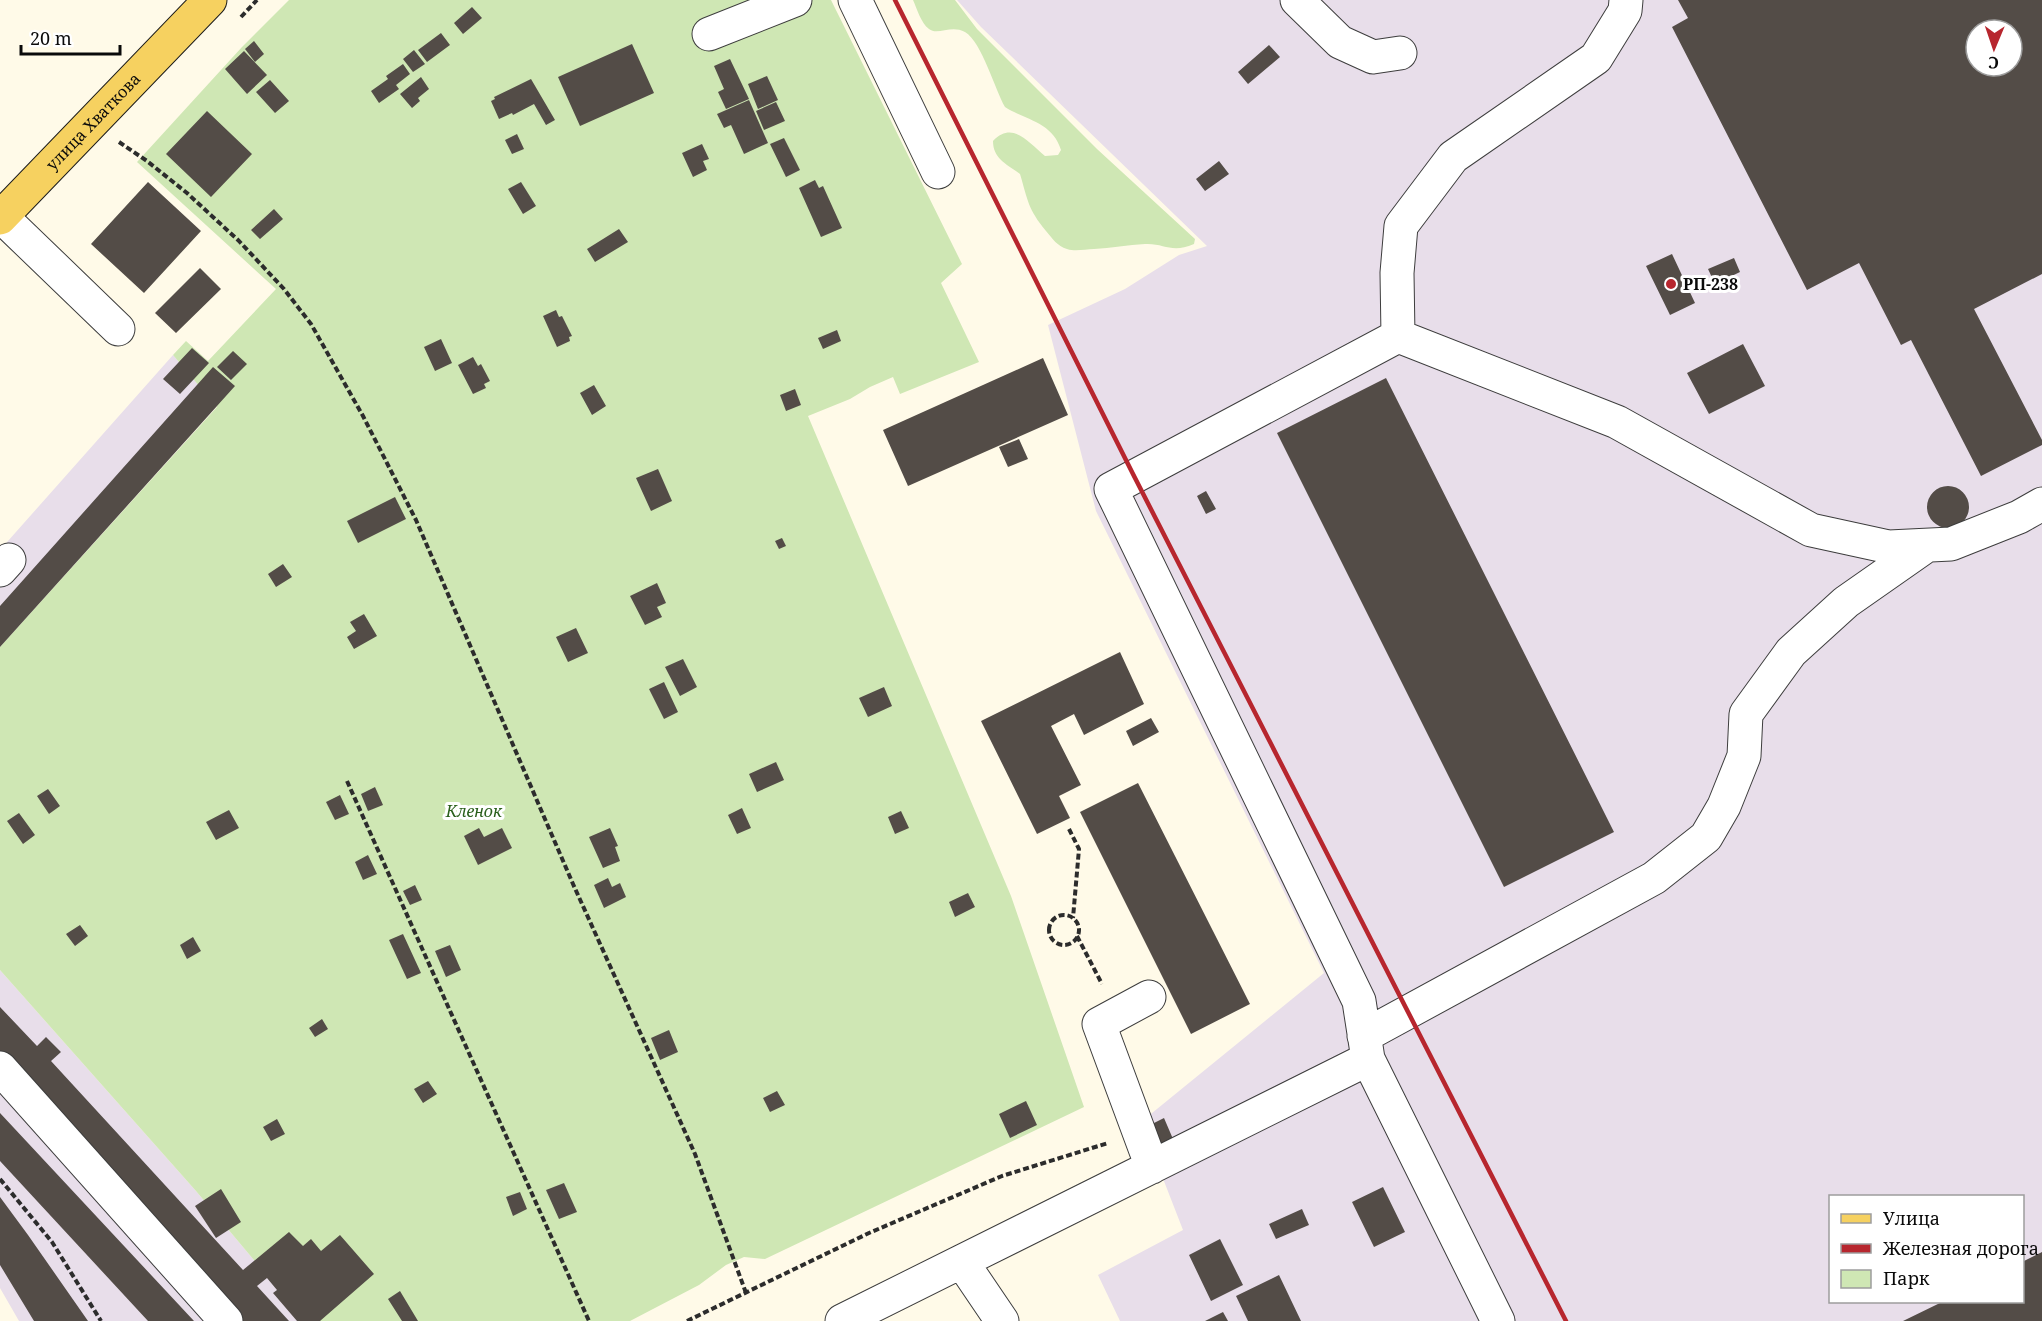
<svg xmlns="http://www.w3.org/2000/svg" width="2042" height="1321" font-family="'Noto Serif',serif">
<style>
.industrial{fill:#e8deea;fill-rule:evenodd}
.green{fill:#cfe7b4}
.building{fill:#534c47;fill-rule:evenodd}
.lines{fill:none;stroke-linecap:round;stroke-linejoin:round}
.minor-casing{stroke:#3d3d3d;stroke-width:35}
.major-casing{stroke:#1b1b1b;stroke-width:35}
.path{stroke:#2c2c2c;stroke-width:4;stroke-dasharray:6 3;stroke-linecap:butt}
.minor{stroke:#fff;stroke-width:33}
.major{stroke:#f6d160;stroke-width:33}
.rail{stroke:#b7262e;stroke-width:4.5}
.poi-dot{fill:#b7262e;stroke:#fff;stroke-width:2}
.labels{text-anchor:middle;stroke-width:6;stroke-linejoin:round;paint-order:stroke}
.street-label{font-size:16px;fill:#0a0a0a;stroke:#fff}
.poi-label{font-size:16px;font-weight:bold;fill:#0a0a0a;stroke:#fff;text-anchor:start}
.park-label{font-size:16px;font-style:italic;fill:#2b601d;stroke:#fff}
</style>
<rect width="100%" height="100%" fill="#fffae8"/>
<!-- industrial -->
<path class="industrial" d="M957,0H2042V1321H1120L1098,1275L1183,1230L1141,1122L1324,973L1096,511L1048,325L1125,289L1179,255L1207,246L981,27ZM1976,30H2012V66H1976ZM1830,1196H2022V1302H1830Z
M173,355L217,406L0,647V550Z
M0,970L196,1191L305,1321H19L0,1288Z"/>
<!-- green -->
<path class="green" d="M289,0H831L962,264L941,283L979,362L900,394L893,377L870,387L850,399L808,416L1011,896L1084,1107L765,1259L744,1257L726,1265L699,1285L630,1321H305L196,1191L0,970V647L217,407L173,355L186,341L208,361L276,289L137,162L242,47Z
M913,0H955L977,29L1097,149L1195,239L1194,244C1171,254 1165,243 1145,244C1128,245 1111,248 1094,249C1085,249 1076,252 1067,249C1057,246 1053,239 1046,231C1028,209 1028,201 1020,174C1007,164 993,159 993,141C1013,120 1029,143 1045,156L1058,155L1061,150C1053,122 1025,120 1005,107C995,90 982,42 965,32C951,24 938,36 929,29C921,23 917,9 913,0Z"/>
<!-- building -->
<path class="building" d="M1678,0H2042V274L1974,309L2042,440V445L1981,476L1911,340L1901,345L1859,263L1807,290L1672,27L1688,18ZM1976,30H2012V66H1976Z
M472,7L482,18L463,34L454,23Z
M441,33L450,45L427,62L418,50Z
M254,41L264,54L255,62L245,49Z
M632,44L654,93L580,126L558,77Z
M1269,45L1280,57L1248,84L1238,72Z
M414,50L425,64L413,72L403,59Z
M244,51L267,75L247,94L225,69Z
M730,59L749,99L726,109L718,92L724,89L714,66Z
M403,64L410,74L396,85L399,89L379,103L371,91L388,79L386,76Z
M767,76L778,100L758,109L748,84Z
M421,77L429,89L418,98L420,101L412,108L400,94Z
M531,79L555,120L546,125L534,104L513,115L512,113L499,119L491,101L495,99L494,97Z
M270,80L289,101L275,113L256,92Z
M749,100L768,143L744,154L731,125L724,128L717,114Z
M776,102L785,121L764,130L756,111Z
M207,111L252,154L211,197L166,154Z
M517,134L524,149L512,154L505,140Z
M784,138L800,170L786,177L770,144Z
M702,144L709,159L703,161L707,170L693,177L682,153Z
M1219,161L1229,174L1205,191L1196,179Z
M815,180L819,188L823,186L842,228L821,237L799,188Z
M148,182L201,231L144,293L91,244Z
M521,182L536,206L523,214L508,189Z
M274,209L283,219L260,239L251,230Z
M619,229L628,242L595,262L587,249Z
M1672,254L1695,303L1670,315L1646,266Z
M1734,258L1740,272L1715,284L1708,269Z
M200,268L221,289L176,333L155,313Z
M556,310L559,317L562,316L572,336L569,337L570,341L557,347L543,316Z
M837,330L841,341L823,349L818,338Z
M441,339L452,363L435,371L424,347Z
M1743,344L1765,386L1709,414L1687,373Z
M192,348L209,363L180,394L163,379Z
M233,351L247,364L231,380L217,367Z
M473,357L478,366L481,364L490,381L484,384L486,388L473,394L458,365Z
M1043,358L1068,415L908,486L883,430Z
M213,367L235,386L0,647V606Z
M1386,378L1614,832L1504,887L1277,433Z
M594,385L606,406L592,415L580,393Z
M795,389L801,405L786,411L780,395Z
M1019,439L1028,459L1008,467L999,447Z
M658,469L672,501L651,511L636,478Z
M1927 507a21 21 0 1 1 42 0a21 21 0 1 1-42 0Z
M1206,491L1216,509L1206,514L1197,496Z
M395,497L406,519L358,543L347,521Z
M782,538L786,546L779,549L775,541Z
M283,564L292,577L276,587L268,574Z
M657,583L666,603L657,607L662,617L645,625L630,596Z
M364,614L377,636L354,649L347,637L356,631L350,622Z
M576,628L588,653L568,662L556,637Z
M1120,652L1144,704L1084,735L1074,714L1051,726L1081,785L1059,796L1070,818L1037,834L981,721Z
M683,659L697,687L680,696L665,667Z
M664,682L678,712L664,719L649,689Z
M884,687L892,706L868,717L859,698Z
M1151,718L1159,732L1133,746L1126,731Z
M776,762L784,780L757,792L749,774Z
M1138,783L1250,1004L1191,1034L1080,812Z
M375,787L383,805L368,811L361,794Z
M48,789L60,806L49,814L37,796Z
M340,795L349,814L335,820L326,802Z
M742,808L751,828L737,834L728,815Z
M229,810L239,828L216,840L206,822Z
M901,811L909,828L895,834L888,817Z
M19,813L35,835L23,844L7,821Z
M479,828L484,837L502,828L512,848L478,865L464,836Z
M610,828L618,846L615,847L620,861L603,868L589,837Z
M368,855L377,874L363,880L355,862Z
M608,878L612,887L620,883L626,897L604,908L594,885Z
M415,885L422,900L410,905L403,891Z
M968,893L975,907L955,917L949,902Z
M80,925L88,936L75,946L66,934Z
M403,934L421,973L407,979L389,940Z
M193,937L201,951L187,959L180,945Z
M450,945L461,970L446,977L435,951Z
M0,1007L37,1046L46,1037L61,1052L51,1061L243,1270L289,1232L303,1246L311,1239L321,1251L340,1235L374,1274L320,1321H297L273,1293L277,1290L267,1278L257,1286L289,1321H243L0,1054Z
M322,1019L328,1029L315,1037L309,1028Z
M669,1030L678,1052L660,1060L651,1038Z
M428,1081L437,1094L423,1103L414,1089Z
M777,1091L785,1105L770,1112L763,1098Z
M1026,1101L1037,1125L1010,1138L999,1114Z
M0,1113L194,1321H148L0,1161Z
M1164,1118L1173,1139L1157,1146L1148,1126Z
M277,1119L285,1134L271,1141L263,1127Z
M564,1183L577,1212L559,1219L546,1190Z
M1383,1187L1405,1232L1374,1247L1352,1202Z
M221,1189L241,1222L216,1238L195,1206Z
M520,1192L527,1209L513,1216L506,1197Z
M0,1197L28,1235L88,1321H34L0,1265Z
M1302,1209L1309,1225L1276,1239L1269,1224Z
M1220,1239L1243,1285L1211,1301L1189,1255Z
M2042,1252V1321H1903L1942,1302H2022V1262Z
M1279,1275L1301,1321H1248L1236,1296Z
M400,1291L418,1321H402L388,1299Z
M1223,1312L1228,1321H1205Z"/>
<g class="lines">
<defs>
<path id="minor" d="M855,0L938,172
M1297,0L1340,42L1373,57L1400,53
M709,34L795,0
M2,217L118,329
M1398,336L1397,273L1401,226L1453,157L1596,58L1625,11L1626,0
M0,570L9,560
M1149,997L1099,1024L1152,1167
M1364,1036L1654,878L1706,837L1724,806L1744,756L1746,714L1791,652L1846,602L1926,546
M0,1068L226,1321
M962,1262L1002,1321
M842,1321L1368,1059
M1498,1321L1368,1059L1359,1001L1111,489L1398,336L1617,422L1811,530L1889,547L1951,544L2019,517L2042,504"/>
<g id="major">
<path id="s1" d="M0,218L210,0"/>
</g>
</defs>
<!-- minor casing -->
<use href="#minor" class="minor-casing"/>
<!-- major casing -->
<use href="#major" class="major-casing"/>
<!-- path -->
<path class="path" d="M241,17L257,0
M119,142L147,161L187,193L239,241L284,289L311,324L363,416L416,520L573,884L695,1154L746,1293
M347,781L589,1321
M1069,829L1079,849L1073,918
M1049 930a15 15 0 1 1 30 0a15 15 0 1 1-30 0Z
M1077,936L1102,984
M0,1179L52,1242L101,1321
M687,1321L869,1233L1002,1176L1108,1143"/>
<!-- minor -->
<use href="#minor" class="minor"/>
<!-- major -->
<use href="#major" class="major"/>
<!-- rail -->
<path class="rail" d="M895,0L1134,476L1566,1321"/>
</g>
<!-- markers -->
<circle class="poi-dot" cx="1671" cy="284" r="6"/>
<g class="labels">
<!-- street labels -->
<g class="street-label">
<text dy="6" stroke="none"><textPath href="#s1" startOffset="134">улица Хваткова</textPath></text>
</g>
<!-- poi labels -->
<g class="poi-label">
<text x="1683" y="290">РП-238</text>
</g>
<!-- park labels -->
<g class="park-label">
<text x="474" y="817">Кленок</text>
</g>
</g>
<!-- legend -->
<rect x="1829" y="1195" width="195" height="108" fill="#ffffff" stroke="#9d9d9d" stroke-width="1.5"/>
<rect x="1841" y="1214" width="30" height="9" fill="#f6d160" stroke="#9d9d9d" stroke-width="1.5"/>
<text x="1883" y="1225" font-size="18" fill="#0a0a0a">Улица</text>
<rect x="1841" y="1244" width="30" height="9" fill="#b7262e" stroke="#9d9d9d" stroke-width="1.5"/>
<text x="1883" y="1255" font-size="18" fill="#0a0a0a">Железная дорога</text>
<rect x="1841" y="1270" width="30" height="18" fill="#cfe7b4" stroke="#9d9d9d" stroke-width="1.5"/>
<text x="1883" y="1285" font-size="18" fill="#0a0a0a">Парк</text>
<!-- north arrow -->
<g transform="translate(1994 48) rotate(182)"><circle r="28" fill="#ffffff" stroke="#9d9d9d" stroke-width="1.5"/>
<path d="M0-4.5L10 22L0 15L-10 22Z" fill="#b7262e"/>
<text y="-9" font-size="16" font-weight="bold" text-anchor="middle" fill="#0a0a0a">С</text>
</g>
<!-- scale -->
<path d="M21 45v9h99v-9" fill="none" stroke="#0a0a0a" stroke-width="3"/>
<text x="30" y="45" font-size="18" fill="#0a0a0a" stroke="#ffffff" stroke-width="4.5" paint-order="stroke">20 m</text>
</svg>
